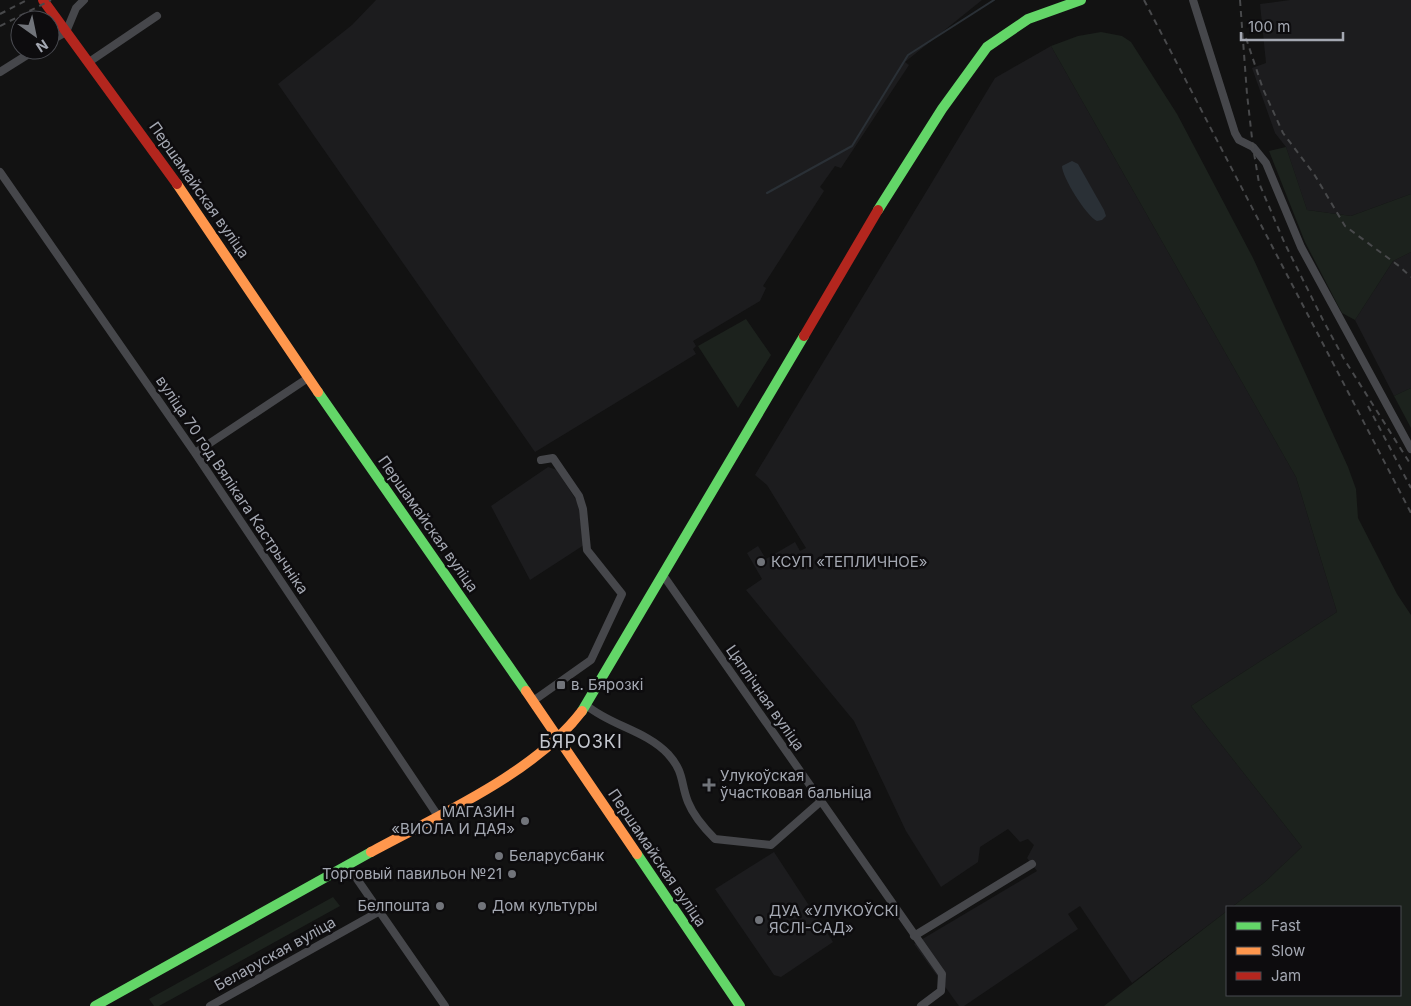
<svg xmlns="http://www.w3.org/2000/svg" width="1411" height="1006" font-family="Inter,sans-serif">
<style>
.built{fill:#1c1c1e}
.green{fill:#1c221d}
.water{fill:#2a3036}
.lines{fill:none;stroke-linecap:round;stroke-linejoin:round}
.stream{stroke:#2a3036;stroke-width:2}
.street{stroke:#46474b;stroke-width:8}
.fast{stroke:#63d668;stroke-width:10}
.slow{stroke:#ff974d;stroke-width:10}
.jam{stroke:#b3261e;stroke-width:10}
.rail{stroke:#48494b;stroke-width:2;stroke-dasharray:6 5;stroke-linecap:butt}
.poi-dot{fill:#71747a;stroke:#0d0c0e;stroke-width:2}
.labels{text-anchor:middle;stroke-width:5;stroke-linejoin:round;paint-order:stroke}
.street-label{font-size:15px;fill:#a4a8b2;stroke:#0d0c0e}
.poi-label{font-size:15px;fill:#a4a8b2;stroke:#0d0c0e;text-anchor:start}
.quarter-label{font-size:18px;letter-spacing:1px;fill:#c4c7cf;stroke:#0d0c0e}
</style>
<rect width="100%" height="100%" fill="#121212"/>
<!-- built -->
<path class="built" d="M376,0H982L905,62L909,65L841,168L835,166L820,187L824,191L763,286L766,288L760,301L693,341L696,346L693,349L696,354L535,452L278,84L352,25Z
M1290,0H1411V194L1351,216L1307,210L1286,147L1275,133L1252,68L1266,63L1260,4Z
M1051,46L1296,477L1337,612L1191,706L1302,847L1265,882L1232,907H1227V911L1132,983L1080,906L1068,914L1078,929L964,1006H959L914,944L1037,871L1027,858L1034,845L1028,839L1020,842L1008,829L980,847L978,862L941,887L906,831L854,721L746,590L762,579L747,553L758,546L766,559L795,542L800,551L806,548L767,485L755,475L995,78Z
M1411,252V388L1394,396L1355,320L1393,261Z
M548,467L557,470L578,503L584,545L530,580L491,506Z
M774,852L833,942L781,977L774,975L715,889Z"/>
<!-- green -->
<path class="green" d="M1101,32L1122,36L1131,42L1177,114L1253,258L1348,467L1356,489L1358,518L1397,594L1411,615V1006H1104L1227,911V995H1400V907H1232L1265,882L1302,847L1191,706L1337,612L1296,477L1051,46L1078,36Z
M1286,147L1307,210L1351,216L1411,194V252L1393,261L1355,320L1342,313L1305,242L1269,151Z
M746,319L771,355L738,408L698,346Z
M1411,388V428L1394,396Z
M333,897L340,906L159,1006H154L149,999Z"/>
<!-- water -->
<path class="water" d="M1072,161L1078,164L1104,210L1106,216L1102,220L1097,221C1086,216 1062,177 1062,166Z"/>
<g class="lines">
<!-- stream -->
<path class="stream" d="M767,193L852,146L908,55L994,0"/>
<!-- street -->
<path class="street" d="M1193,0L1235,133L1239,140L1253,147L1266,163L1301,247L1411,449
M50,41L66,32L76,8L84,0
M89,62L157,16
M0,72L35,50
M0,172L195,453L438,816
M195,453L308,378
M663,575L942,974L941,991L921,1006
M533,701L591,660L622,594L587,550L583,509L579,496L553,458L541,460
M586,705C611,726 645,730 668,754C685,773 680,782 688,802C694,817 704,828 715,839L771,845L820,802
M348,866L445,1006
M914,936L1032,864
M210,1006L380,911"/>
<!-- fast -->
<path class="fast" d="M878,210L942,109L987,47L1028,19L1081,0
M318,392L526,691
M582,711L804,336
M637,854L740,1006
M95,1006L371,852"/>
<!-- slow -->
<path class="slow" d="M177,184L318,392
M526,691L637,854
M371,852C439,815 535,773 582,711"/>
<!-- jam -->
<path class="jam" d="M43,0L177,184
M804,336L878,210"/>
<!-- rail -->
<path class="rail" d="M1144,0L1411,513
M1240,0L1247,94L1253,147L1259,183L1285,244L1323,320L1344,359L1411,465
M0,14L27,0
M0,26L51,0
M1246,38L1263,89L1283,133L1314,174L1345,226L1399,266L1411,277
M1368,406L1411,488"/>
</g>
<!-- markers -->
<g class="poi-dot">
<circle cx="761" cy="562" r="5"/>
<rect x="556" y="680" width="10" height="10" rx="2.5"/>
<path d="M706.5 777.5h5v5h5v5h-5v5h-5v-5h-5v-5h5z"/>
<circle cx="525" cy="821" r="5"/>
<circle cx="499" cy="856" r="5"/>
<circle cx="512" cy="874" r="5"/>
<circle cx="440" cy="906" r="5"/>
<circle cx="482" cy="906" r="5"/>
<circle cx="759" cy="920" r="5"/>
</g>
<g class="labels">
<!-- street labels -->
<g class="street-label">
<text transform="translate(199 190) rotate(55)" y="5">Першамайская вуліца</text>
<text transform="translate(232 485) rotate(56)" y="5">вуліца 70 год Вялікага Кастрычніка</text>
<text transform="translate(428 524) rotate(55)" y="5">Першамайская вуліца</text>
<text transform="translate(765 698) rotate(55)" y="5">Цяплічная вуліца</text>
<text transform="translate(657 858) rotate(56)" y="5">Першамайская вуліца</text>
<text transform="translate(275 954) rotate(-29)" y="5">Беларуская вуліца</text>
</g>
<!-- poi labels -->
<g class="poi-label">
<text x="771" y="567">КСУП «ТЕПЛИЧНОЕ»</text>
<text x="571" y="690">в. Бярозкі</text>
<text x="720" y="781">Улукоўская<tspan x="720" dy="17">ўчастковая бальніца</tspan></text>
<text x="515" y="817" text-anchor="end">МАГАЗИН<tspan x="515" dy="17">«ВИОЛА И ДАЯ»</tspan></text>
<text x="509" y="861">Беларусбанк</text>
<text x="502" y="879" text-anchor="end">Торговый павильон №21</text>
<text x="430" y="911" text-anchor="end">Белпошта</text>
<text x="492" y="911">Дом культуры</text>
<text x="769" y="916">ДУА «УЛУКОЎСКІ<tspan x="769" dy="17">ЯСЛІ-САД»</tspan></text>
</g>
<!-- quarter labels -->
<g class="quarter-label">
<text x="581" y="748">БЯРОЗКІ</text>
</g>
</g>
<!-- legend -->
<rect x="1226" y="906" width="175" height="90" fill="#0d0c0e" stroke="#494a50"/>
<rect x="1236" y="922" width="25" height="8" fill="#63d668" stroke="#494a50"/>
<text x="1271" y="931" font-size="15" fill="#a4a8b2">Fast</text>
<rect x="1236" y="947" width="25" height="8" fill="#ff974d" stroke="#494a50"/>
<text x="1271" y="956" font-size="15" fill="#a4a8b2">Slow</text>
<rect x="1236" y="972" width="25" height="8" fill="#b3261e" stroke="#494a50"/>
<text x="1271" y="981" font-size="15" fill="#a4a8b2">Jam</text>
<!-- north arrow -->
<g transform="translate(35 35) rotate(147)"><circle r="24" fill="#0d0c0e" stroke="#494a50"/>
<path d="M0-4L9 19L0 12L-9 19Z" fill="#71747a"/>
<text y="-8" font-size="14" font-weight="bold" text-anchor="middle" fill="#a4a8b2">N</text>
</g>
<!-- scale -->
<path d="M1241 32v8h102v-8" fill="none" stroke="#a4a8b2" stroke-width="2.5"/>
<text x="1248" y="32" font-size="15" fill="#a4a8b2" stroke="#0d0c0e" stroke-width="4" paint-order="stroke">100 m</text>
</svg>
